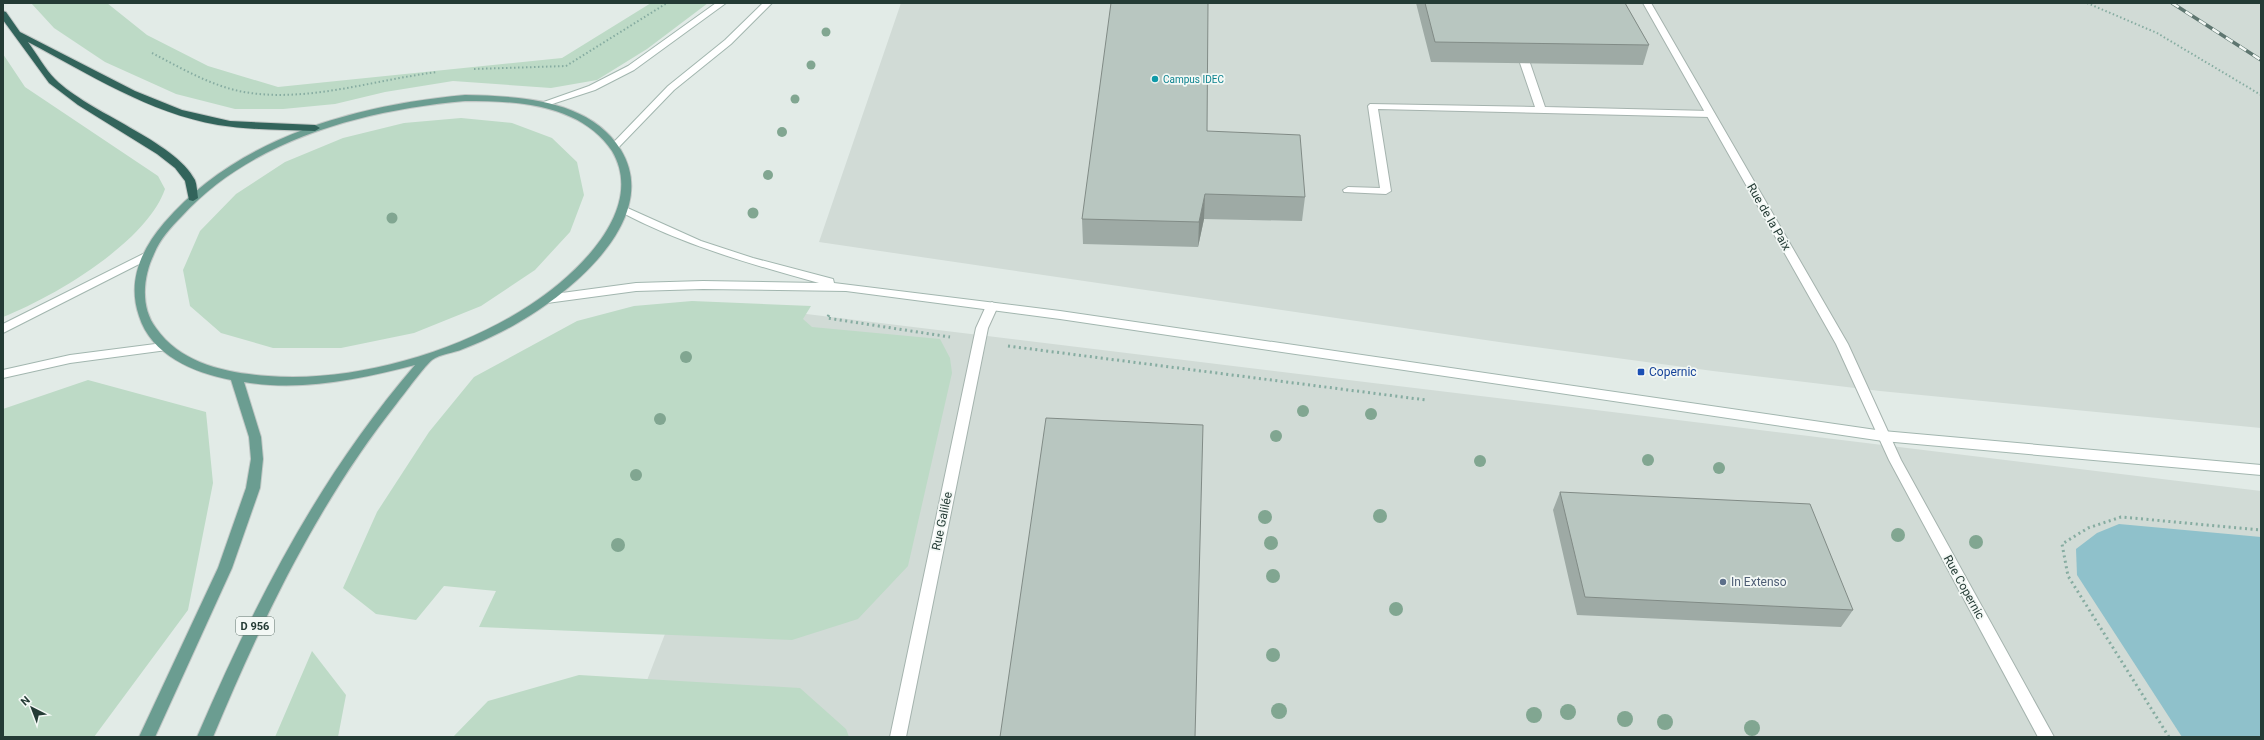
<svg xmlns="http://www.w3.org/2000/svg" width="2264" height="740" font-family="Roboto,sans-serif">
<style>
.built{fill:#d1dbd6}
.green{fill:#bddac6}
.water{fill:#8fc1cb}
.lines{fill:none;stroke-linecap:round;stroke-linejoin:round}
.lane-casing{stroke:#a5b3ae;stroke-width:2}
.street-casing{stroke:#a5b3ae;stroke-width:2}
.secondary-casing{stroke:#a2b6af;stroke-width:2}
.primary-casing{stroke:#c2c8c6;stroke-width:2}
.highway-casing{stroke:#c2c8c6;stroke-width:2}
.path-far1{stroke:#86aca1;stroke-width:2;stroke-dasharray:1.5 2.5;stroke-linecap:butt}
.path{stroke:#86aca1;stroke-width:3;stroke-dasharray:2 3.5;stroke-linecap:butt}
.lane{fill:#fff;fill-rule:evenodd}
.street{fill:#fff;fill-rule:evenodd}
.secondary{fill:#fff;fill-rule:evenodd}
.primary{fill:#6b9d91;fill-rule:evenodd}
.highway{fill:#32645b;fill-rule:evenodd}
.rail-casing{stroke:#5e7670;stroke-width:3.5}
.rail{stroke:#f3f8f5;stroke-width:2.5;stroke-dasharray:8;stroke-linecap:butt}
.tree{fill:#81a691}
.wall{fill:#9eaaa5}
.shaded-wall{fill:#818b86}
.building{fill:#b8c6c0;stroke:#818b86}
.culture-dot{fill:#0f9aa8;stroke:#f3f8f5;stroke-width:1.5}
.transit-dot{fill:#1a4fb4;stroke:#f3f8f5;stroke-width:1.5}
.service-dot{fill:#5c6f8a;stroke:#f3f8f5;stroke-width:1.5}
.labels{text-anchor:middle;stroke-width:3.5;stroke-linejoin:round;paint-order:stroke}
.far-culture-label{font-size:10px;fill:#0d838f;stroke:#f3f8f5;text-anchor:start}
.shield{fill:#f3f8f5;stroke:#62746f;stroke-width:1}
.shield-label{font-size:11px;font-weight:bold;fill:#243b35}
.street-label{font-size:12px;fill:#243b35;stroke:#f3f8f5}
.transit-label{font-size:12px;fill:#164399;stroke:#f3f8f5;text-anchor:start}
.service-label{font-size:12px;fill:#4e5e75;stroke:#f3f8f5;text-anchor:start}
</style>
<rect width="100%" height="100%" fill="#e2ebe7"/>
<!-- built -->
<path class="built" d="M901,3H2261V428L1880,391L1713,371L1499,342L819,242Z
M790,312L2261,491V737H625Z"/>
<!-- green -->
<path class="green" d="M31,3H107L147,35L208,66L278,87L562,58L651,3H708L647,49L597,80L551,88L453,81L385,92L335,104L283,109H235L176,94L105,62L54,28Z
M3,54L25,87L158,176L165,189C147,242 54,297 3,317Z
M461,118L512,123L552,138L577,162L584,195L570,232L535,270L481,306L414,333L341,348H273L221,333L190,306L183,270L200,231L236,194L285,162L343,138L404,123Z
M692,301L811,306L803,319L812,327L940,339L950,358L952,373L908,566L858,619L792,640L479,627L496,591L444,586L416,620L376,614L343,588L377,512L429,432L474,377L577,321L634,306Z
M88,380L206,412L213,483L188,610L94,737H3V409Z
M312,651L346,695L338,737H275Z
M579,675L800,688L846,729L849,737H453L488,701Z"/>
<!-- water -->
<path class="water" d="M2119,524L2261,537V737H2182L2077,575L2076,549L2097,533Z"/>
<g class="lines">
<defs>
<path id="lane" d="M1525,60L1530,63L1545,107L1710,111L1715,114L1710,117L1378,109L1391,191L1386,194L1344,192L1343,190L1348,187L1380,188L1368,106L1370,104L1535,107L1520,63Z"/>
<path id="street" d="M1643,3H1651L1848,344L1901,460L2054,737H2038L1889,460L1836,344Z
M992,302L998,306L988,328L906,737H890L976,328L986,306Z"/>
<path id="secondary" d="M716,3H726L634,70L595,90L543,107L538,104L589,86L628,66Z
M763,3H772L731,44L674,90L617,149H611V145L668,86L725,40Z
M623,206L701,241L753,258L833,279L834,283L1060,311L1883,431L2261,465V475L1883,441L1060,319L846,291L703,289L636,291L547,303L543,302L541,299L547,295L636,283L703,281L819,283C750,264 683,245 619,211L618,209L619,207Z
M147,252L151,254L152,256L151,258L3,333V324Z
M163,343L167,344L169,347L167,350L70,363L3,378V370L70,355Z"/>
<path id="primary" d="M465,95C518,96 590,99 621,150C665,223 558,304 501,332C489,338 476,344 463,349C454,353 440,354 432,360C422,369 406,392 397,403C317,504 262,620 213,737H197C255,602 319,477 415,365C360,379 301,392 244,382L261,437L263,459L260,488L232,568L155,737H139L218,568L246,488L251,459L249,437L231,380C194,373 151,355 139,316C127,281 141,250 164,223C238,137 356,105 465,95ZM465,101C501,101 538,102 571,117C587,124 602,136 612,151C647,210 575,276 530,305C459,352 353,383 268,376C227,373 181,364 156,328C140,307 143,277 154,254C160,239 171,227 182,216C252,139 365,110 465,101Z"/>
<path id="highway" d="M3,11L6,12L20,32L135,91L182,110L230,121L315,125L320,128L315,131C283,130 250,130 218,125C149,113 89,74 28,42C37,54 45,69 55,79C89,113 175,141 195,180C197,185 197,192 198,198L193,201L189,200L185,181L175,168L157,154L78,105L49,83L3,20Z"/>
</defs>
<!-- lane casing -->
<use href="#lane" class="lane-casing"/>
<!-- street casing -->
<use href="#street" class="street-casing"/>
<!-- secondary casing -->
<use href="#secondary" class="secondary-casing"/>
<!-- primary casing -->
<use href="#primary" class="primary-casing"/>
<!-- highway casing -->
<use href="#highway" class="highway-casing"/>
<!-- path-far1 -->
<path class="path-far1" d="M2087,3L2157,33L2261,95
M152,53C181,68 211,86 244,92C307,103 374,80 437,72
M474,69L566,66L667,3"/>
<!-- path -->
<path class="path" d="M829,315L827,318L950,337
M1008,346L1426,400
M2169,737L2068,576L2062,544L2088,528L2121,517L2261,530"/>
<!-- lane -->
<use href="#lane" class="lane"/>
<!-- street -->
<use href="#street" class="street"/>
<!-- secondary -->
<use href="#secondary" class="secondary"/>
<!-- primary -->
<use href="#primary" class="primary"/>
<!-- highway -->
<use href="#highway" class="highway"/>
<defs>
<path id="rail" d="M2172,3L2261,60"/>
</defs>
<!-- rail casing -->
<use href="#rail" class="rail-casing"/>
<!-- rail -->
<use href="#rail" class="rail"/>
</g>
<!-- trees -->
<g class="tree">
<circle cx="826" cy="32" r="4.5"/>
<circle cx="811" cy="65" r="4.5"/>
<circle cx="795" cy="99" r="4.5"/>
<circle cx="782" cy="132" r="5"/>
<circle cx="768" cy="175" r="5"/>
<circle cx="753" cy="213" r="5.5"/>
<circle cx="392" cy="218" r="5.5"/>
<circle cx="686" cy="357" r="6"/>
<circle cx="1303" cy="411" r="6"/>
<circle cx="1371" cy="414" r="6"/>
<circle cx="660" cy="419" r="6"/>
<circle cx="1276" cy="436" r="6"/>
<circle cx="1648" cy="460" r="6"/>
<circle cx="1480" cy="461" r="6"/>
<circle cx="1719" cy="468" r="6"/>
<circle cx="636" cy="475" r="6"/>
<circle cx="1380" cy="516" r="7"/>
<circle cx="1265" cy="517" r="7"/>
<circle cx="1898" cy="535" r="7"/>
<circle cx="1976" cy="542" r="7"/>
<circle cx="1271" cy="543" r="7"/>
<circle cx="618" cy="545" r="7"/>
<circle cx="1273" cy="576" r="7"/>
<circle cx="1396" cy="609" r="7"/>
<circle cx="1273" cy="655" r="7"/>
<circle cx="1279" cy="711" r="8"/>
<circle cx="1568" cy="712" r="8"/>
<circle cx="1534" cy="715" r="8"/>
<circle cx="1625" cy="719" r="8"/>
<circle cx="1665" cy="722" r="8"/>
<circle cx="1752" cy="728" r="8"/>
</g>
<!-- wall -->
<path class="wall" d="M1416,3H1625L1649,45L1643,65L1431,62Z
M1207,131L1305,197L1302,221L1204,219L1198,247L1083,244L1082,219Z
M1560,492L1853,610L1841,627L1577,615L1553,510Z"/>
<!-- shaded-wall -->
<path class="shaded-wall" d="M1205,194L1204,219L1198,247L1199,222Z"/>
<!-- building -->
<path class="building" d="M1111,3H1208L1207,131L1300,135L1305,197L1205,194L1199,222L1082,219Z
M1425,3H1625L1649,45L1435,42Z
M1046,418L1203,425L1195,737H1000Z
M1560,492L1810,504L1853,610L1585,597Z"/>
<!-- markers -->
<circle class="culture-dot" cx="1155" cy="79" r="4"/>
<rect class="transit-dot" x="1637" y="368" width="8" height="8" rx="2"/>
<circle class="service-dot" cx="1723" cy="582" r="4"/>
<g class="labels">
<!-- far-culture labels -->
<g class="far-culture-label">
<text x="1163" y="83">Campus IDEC</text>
</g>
<!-- shield labels -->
<rect class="shield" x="236" y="617" width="38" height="18" rx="3"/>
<g class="shield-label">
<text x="255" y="630">D 956</text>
</g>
<!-- street labels -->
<g class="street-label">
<text transform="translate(1769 217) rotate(60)" y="4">Rue de la Paix</text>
<text transform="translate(942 521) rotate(-78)" y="4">Rue Galilée</text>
<text transform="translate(1964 587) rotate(61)" y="4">Rue Copernic</text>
</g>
<!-- transit labels -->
<g class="transit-label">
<text x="1649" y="376">Copernic</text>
</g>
<!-- service labels -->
<g class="service-label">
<text x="1731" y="586">In Extenso</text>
</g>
</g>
<!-- border -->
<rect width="2264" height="740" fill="none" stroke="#243b35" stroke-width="8"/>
<!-- north arrow -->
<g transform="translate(32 708) rotate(318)" stroke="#f3f8f5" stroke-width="3" paint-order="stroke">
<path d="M0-3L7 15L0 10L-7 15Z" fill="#243b35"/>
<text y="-6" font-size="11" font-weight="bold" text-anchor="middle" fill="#243b35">N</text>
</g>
</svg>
